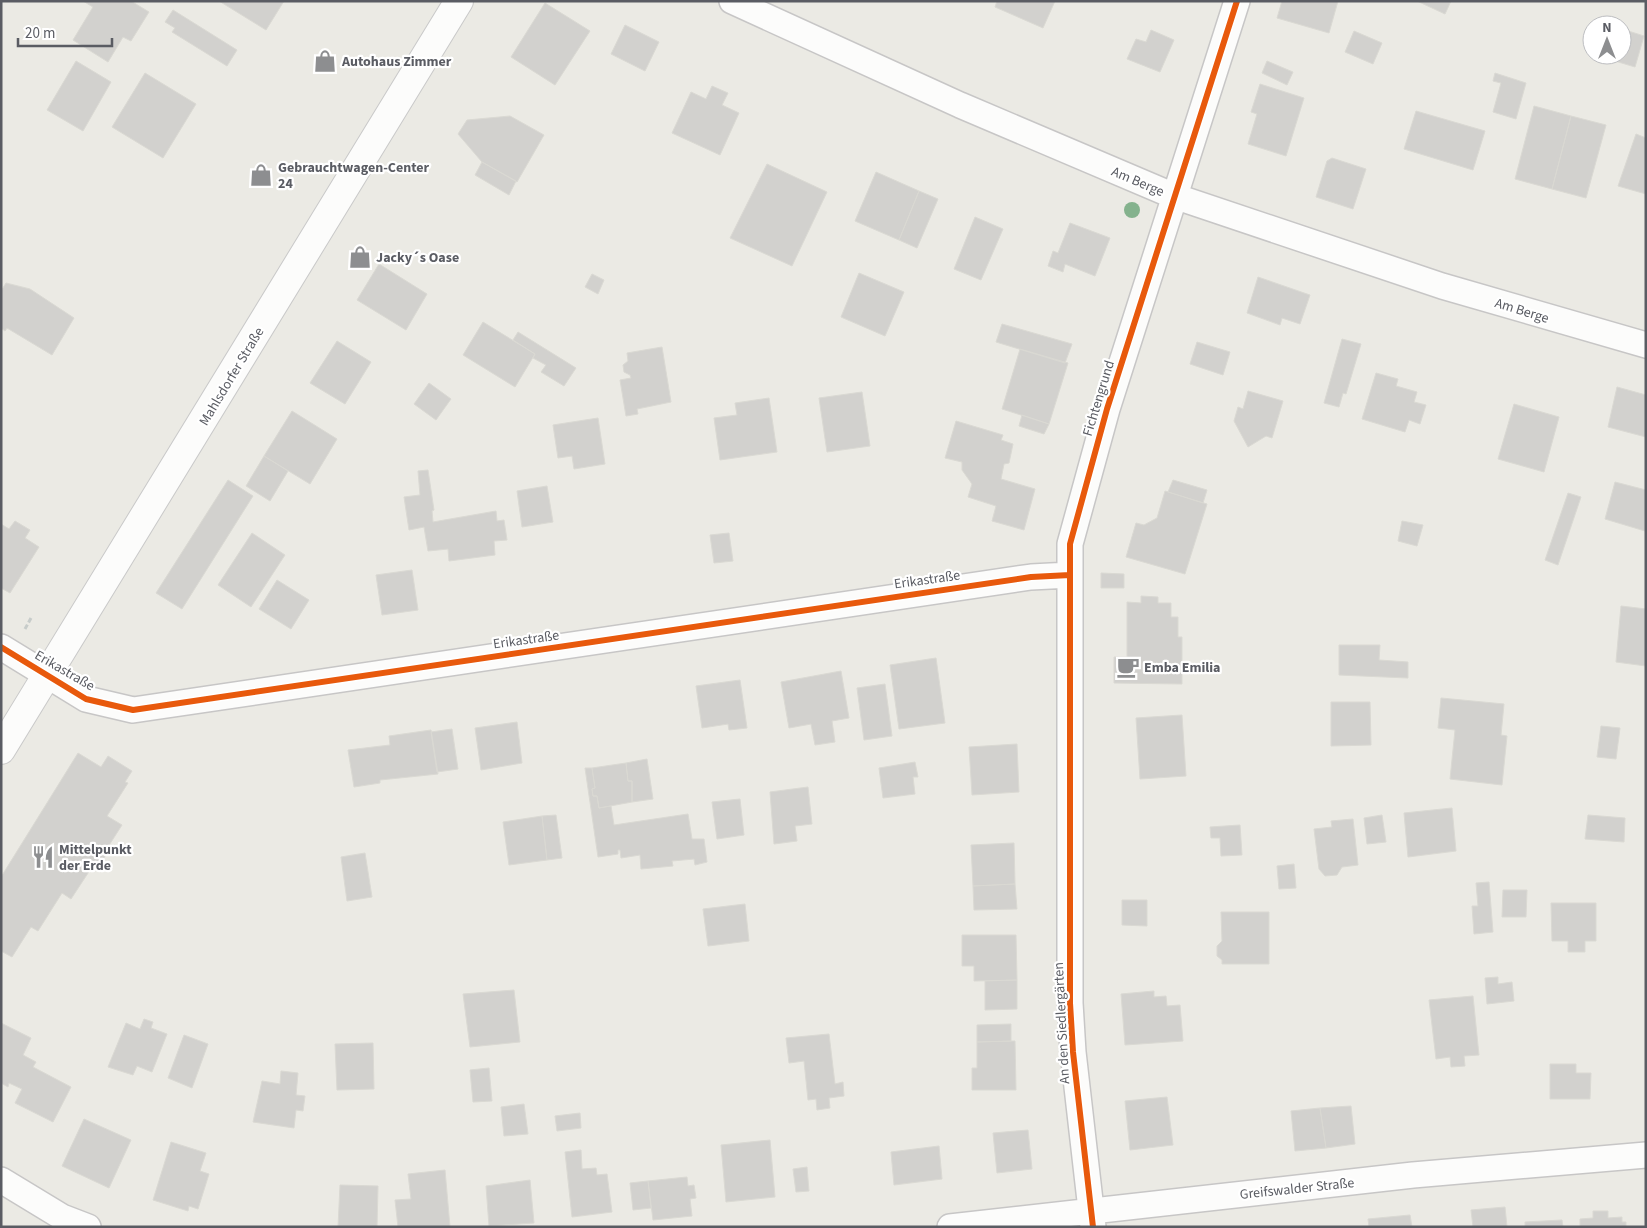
<svg xmlns="http://www.w3.org/2000/svg" width="1647" height="1228" font-family="'Source Sans 3',sans-serif">
<style>
.building{fill:#d2d1ce;stroke:#dad9d3}
.lines{fill:none;stroke-linecap:round;stroke-linejoin:round}
.minor-casing{stroke:#c7c6c6;stroke-width:28}
.secondary-casing{stroke:#c9c9c9;stroke-width:30}
.path{stroke:#c7ccca;stroke-width:3;stroke-dasharray:5 2.5;stroke-linecap:butt}
.minor{stroke:#fcfcfb;stroke-width:25}
.secondary{stroke:#fcfcfb;stroke-width:28}
.cycleway-casing{stroke:#fff;stroke-width:9}
.cycleway{stroke:#e8590c;stroke-width:6}
.tree{fill:#84b28d}
.labels{text-anchor:middle;stroke-width:4.5;stroke-linejoin:round;paint-order:stroke}
.poi-label{font-size:14px;font-weight:bold;fill:#5a5c63;stroke:#fff;text-anchor:start}
.street-label{font-size:14px;fill:#5a5c63;stroke:#fff}
</style>
<rect width="100%" height="100%" fill="#ebeae4"/>
<!-- building -->
<path class="building" d="M83,1H131L149,12L131,41L123,37L108,62L73,40L93,7Z
M219,1H284L266,30Z
M997,1H1055L1043,28L995,7Z
M1282,1H1338L1329,33L1277,18Z
M1417,1H1451L1445,14Z
M545,3L590,31L555,85L511,57Z
M173,10L237,50L227,66L172,32L175,28L165,22Z
M625,25L659,42L645,71L611,54Z
M1622,29L1644,36L1635,67L1595,55H1622Z
M1151,30L1174,40L1160,72L1127,59L1136,39L1146,42Z
M1354,31L1382,43L1373,64L1345,52Z
M76,61L111,82L83,131L47,110Z
M1267,61L1293,72L1287,85L1262,73Z
M145,73L196,104L163,158L112,127Z
M1495,73L1526,83L1516,119L1493,112L1501,83L1493,81Z
M1260,84L1304,98L1286,156L1248,144L1257,114L1251,112Z
M712,86L728,93L722,105L739,113L720,155L672,133L691,92L706,99Z
M1534,106L1571,116L1552,189L1515,179Z
M1416,111L1485,131L1473,170L1404,149Z
M510,116L544,135L517,182L482,162L458,134L467,120Z
M1571,116L1606,125L1586,198L1552,189Z
M1636,134L1646,138V194L1618,186Z
M1332,158L1366,169L1353,209L1316,197L1327,161Z
M482,162L516,181L509,195L475,175Z
M767,164L827,192L792,266L730,238Z
M876,172L919,191L899,240L855,221Z
M919,191L938,199L917,248L899,240Z
M975,217L1003,229L981,280L954,269Z
M1070,223L1110,238L1095,276L1065,264L1063,272L1048,266L1053,251L1058,253Z
M379,264L427,294L406,330L357,300Z
M859,273L904,292L885,336L841,317Z
M592,274L604,280L598,294L585,287Z
M1258,277L1310,295L1300,324L1282,318L1280,325L1247,313Z
M6,283L30,289L74,318L52,355L7,328L5,331L1,328V291Z
M483,322L535,354L515,387L463,355Z
M1002,324L1072,344L1065,363L996,342Z
M518,332L576,368L564,386L541,372L546,365L533,358L535,354L513,340Z
M1342,339L1361,344L1346,394L1343,393L1339,407L1324,403Z
M337,341L371,362L345,404L310,383Z
M1197,342L1230,352L1223,375L1190,364Z
M662,347L671,402L637,409L638,414L626,416L620,380L631,378L630,375L624,372L623,365L628,361L627,353Z
M1020,349L1068,363L1049,424L1002,409Z
M1376,373L1398,379L1396,386L1417,392L1414,402L1426,405L1420,424L1409,420L1405,432L1362,419Z
M429,383L451,399L436,420L414,404Z
M1617,387L1646,395V437L1608,427Z
M1248,391L1283,401L1272,438L1266,436L1248,447L1234,421L1238,407L1243,409Z
M862,392L870,446L827,452L819,398Z
M769,398L777,452L720,460L714,418L737,415L735,403Z
M1514,404L1559,417L1544,472L1498,459Z
M292,411L337,439L310,484L264,456Z
M1022,415L1049,424L1044,434L1019,426Z
M598,418L605,464L574,469L572,456L558,458L553,425Z
M956,421L1003,435L1001,440L1013,444L1009,463L1004,464L1001,479L1035,489L1024,530L992,521L996,506L968,497L972,484L962,470V462L945,458Z
M264,456L288,471L270,501L246,486Z
M428,470L434,510L432,511L433,522L496,511L497,521L504,520L507,540L494,541L495,555L449,561L448,549L428,551L424,527L409,530L404,497L420,495L418,471Z
M228,480L253,496L182,609L156,593Z
M1173,480L1207,490L1203,503L1168,492Z
M1615,482L1646,490L1645,531L1605,519Z
M547,486L553,522L522,527L517,491Z
M1165,491L1207,504L1185,574L1126,557L1136,523L1144,525L1157,518Z
M1568,493L1581,497L1558,565L1545,560Z
M15,521L30,530L25,538L39,547L10,593L1,588V524L9,529Z
M1402,521L1423,525L1417,546L1398,541Z
M252,533L285,555L251,607L218,585Z
M729,533L733,561L714,563L710,535Z
M412,570L418,610L382,615L376,575Z
M1101,573L1124,574V588H1101Z
M277,580L309,600L291,629L259,609Z
M1141,596L1158,597V603H1171V617H1178V637H1182V684L1114,683V657H1127V602L1141,603Z
M1621,606L1646,609V666L1616,662Z
M1339,645H1380L1379,660L1408,662V678L1339,675Z
M936,658L945,723L899,729L890,665Z
M841,671L849,718L832,721L835,742L815,745L811,724L789,728L781,682Z
M740,680L747,728L729,730L728,724L702,728L696,686Z
M885,684L892,736L864,740L857,688Z
M1441,698L1504,704L1501,735L1507,736L1502,785L1450,779L1455,730L1438,728Z
M1331,702H1370L1371,745L1331,746Z
M1182,715L1186,776L1140,779L1136,718Z
M517,722L522,763L481,770L475,728Z
M1601,726L1620,728L1616,759L1597,757Z
M452,729L458,769L437,772L431,732Z
M431,730L438,774L380,780V783L354,787L348,750L390,745L389,736Z
M1017,744L1019,792L972,795L969,747Z
M78,753L101,767L108,756L132,771L125,782L128,783L107,816L122,825L106,850L108,851L97,870L92,867L71,899L62,893L38,931L31,927L12,957L1,951V877Z
M647,759L653,799L632,802V781H628L626,763Z
M915,762L918,777H913L915,794L883,798L879,768Z
M626,763L628,781H632V802L599,808L597,796H593L592,789L595,788L592,768Z
M585,768H592L595,788L592,789L593,796H597L599,808L611,806L614,825L688,814L692,839H704L707,862L695,865L694,859L672,861L673,866L641,869L640,855L621,858L620,850H618V854L598,857Z
M808,787L812,824L795,826L797,841L774,844L770,792Z
M740,799L744,835L717,839L712,802Z
M1452,808L1456,851L1408,857L1404,813Z
M556,815L562,858L547,860L542,816Z
M1382,815L1386,842L1367,844L1364,818Z
M1588,815L1625,818L1624,842L1585,839Z
M542,816L547,860L509,865L503,822Z
M1353,819L1358,865L1342,867L1337,875L1325,876L1319,869L1314,829L1332,827L1331,821Z
M1240,825L1242,855L1221,856L1220,838H1211L1210,827Z
M1014,843L1015,884L973,886L971,845Z
M365,853L372,897L347,901L341,857Z
M1294,864L1296,888L1279,889L1277,866Z
M1489,882L1493,932L1474,934L1472,906H1478L1476,883Z
M1015,884L1017,909L974,910L973,886Z
M1503,890H1527L1526,917H1502Z
M1122,900H1147V926L1122,925Z
M1551,903H1596V941H1585V952H1568V941H1552Z
M745,904L749,941L708,946L703,909Z
M1221,912H1269V964H1222V960L1217,956V946L1222,941Z
M962,935H1016L1017,980L974,981V966H962Z
M1498,977V984L1512,982L1514,1001L1487,1004L1485,978Z
M1017,980V1009L985,1010V981Z
M514,990L520,1042L470,1047L463,994Z
M1154,991V997L1166,996L1167,1006L1180,1005L1183,1041L1125,1045L1121,994Z
M1473,996L1479,1055L1464,1056L1465,1066L1451,1067L1450,1057L1436,1059L1429,1000Z
M144,1019L153,1022L151,1028L167,1034L152,1072L137,1066L133,1075L108,1067L126,1023L140,1029Z
M1,1023L31,1038L23,1055L36,1062L33,1067L71,1087L53,1122L15,1103L22,1089L9,1083L8,1087L1,1083Z
M1011,1024V1041L977,1042V1025Z
M829,1034L835,1084L843,1082L844,1096L829,1098L830,1108L817,1110L816,1099L808,1100L804,1061L789,1063L786,1038Z
M184,1035L208,1044L192,1088L168,1078Z
M1015,1041L1016,1090H972V1068H977V1042Z
M373,1043L374,1089L337,1090L335,1044Z
M1550,1064H1576V1073H1591L1590,1099H1550Z
M489,1068L492,1101L473,1102L470,1070Z
M281,1071L298,1073L296,1095L305,1096L303,1111L296,1110L294,1128L253,1122L262,1081L280,1084Z
M1167,1097L1173,1145L1130,1150L1125,1101Z
M524,1104L528,1134L504,1136L501,1107Z
M1351,1106L1355,1144L1326,1148L1320,1108Z
M1320,1108L1326,1148L1295,1151L1291,1111Z
M580,1113L581,1128L557,1131L555,1116Z
M84,1119L131,1140L109,1188L62,1166Z
M1028,1130L1032,1169L997,1173L993,1133Z
M770,1140L775,1197L726,1202L721,1145Z
M171,1142L206,1153L200,1171L209,1174L198,1209L189,1206L188,1211L153,1200Z
M939,1146L942,1179L894,1185L891,1152Z
M581,1150L582,1169L596,1168L597,1175L607,1174L612,1212L572,1217L565,1152Z
M807,1167L809,1191L796,1192L793,1169Z
M445,1170L450,1227H398L395,1200L411,1199L408,1174Z
M687,1177L688,1186L694,1185L696,1198L690,1199L692,1216L653,1220L648,1181Z
M530,1180L534,1223L489,1226L486,1186Z
M648,1181L651,1208L633,1210L630,1183Z
M340,1185L378,1186L377,1227H338Z
M1505,1207L1507,1227H1473L1471,1210Z
M1593,1211H1608V1218L1622,1217V1222H1626V1227H1580V1219L1593,1218Z
M1410,1215L1412,1227H1369L1368,1219Z
M1562,1220L1563,1227H1525V1222Z"/>
<g class="lines">
<defs>
<path id="minor" d="M732,1L960,105L1174,196L1442,286L1646,345
M1,647L86,699L133,710L1031,577L1070,575
M1,1180L62,1217L88,1227
M950,1227L1413,1175L1646,1155
M1093,1227L1073,1052L1070,1003V544L1107,409L1237,1"/>
<path id="secondary" d="M1,750L459,1"/>
</defs>
<!-- minor casing -->
<use href="#minor" class="minor-casing"/>
<!-- secondary casing -->
<use href="#secondary" class="secondary-casing"/>
<!-- path -->
<path class="path" d="M25,629L31,618"/>
<!-- minor -->
<use href="#minor" class="minor"/>
<!-- secondary -->
<use href="#secondary" class="secondary"/>
<defs>
<path id="cycleway" d="M1,647L86,699L133,710L1031,577L1070,575
M1093,1227L1073,1052L1070,1003V544L1107,409L1237,1"/>
</defs>
<!-- cycleway casing -->
<use href="#cycleway" class="cycleway-casing"/>
<!-- cycleway -->
<use href="#cycleway" class="cycleway"/>
</g>
<!-- trees -->
<circle class="tree" cx="1132" cy="210" r="8"/>
<!-- icons -->
<defs>
<symbol id="shop-bare" viewBox="-9 -9 18 18"><path d="M-5-2.5h2.3a2.7 3.5 0 0 1 5.4 0H5L5.5 6h-11ZM-1.5-2.5h3a1.5 2.3 0 0 0-3 0Z" fill="#8d8e90" stroke="#fff" stroke-width="2.5" paint-order="stroke"/></symbol>
<symbol id="cafe-bare" viewBox="-9 -9 18 18"><path d="M-5.5-4.5H6V0H3Q3 3.5 0 3.5H-2.5Q-5.5 3.5-5.5 0ZM3-3.2v2h1.7v-2ZM-6 4.5H4V6H-6Z" fill="#8d8e90" stroke="#fff" stroke-width="2.5" paint-order="stroke"/></symbol>
<symbol id="restaurant-bare" viewBox="-9 -9 18 18"><path d="M-5-6h1v4h1v-4h1v4h1v-4h1v5L-1.5 .5V6h-2V.5L-5-1ZM5-6V6H3V1.5H1.5Q1.5-4 5-6Z" fill="#8d8e90" stroke="#fff" stroke-width="2.5" paint-order="stroke"/></symbol>
</defs>
<g fill-rule="evenodd">
<use href="#shop-bare" x="309" y="45" width="32" height="32"/>
<use href="#shop-bare" x="245" y="159" width="32" height="32"/>
<use href="#shop-bare" x="344" y="241" width="32" height="32"/>
<use href="#cafe-bare" x="1112" y="651" width="32" height="32"/>
<use href="#restaurant-bare" x="27" y="841" width="32" height="32"/>
</g>
<g class="labels">
<!-- poi labels -->
<g class="poi-label">
<text x="342" y="66">Autohaus Zimmer</text>
<text x="278" y="172">Gebrauchtwagen-Center<tspan x="278" dy="16">24</tspan></text>
<text x="376" y="262">Jacky´s Oase</text>
<text x="1144" y="672">Emba Emilia</text>
<text x="59" y="854">Mittelpunkt<tspan x="59" dy="16">der Erde</tspan></text>
</g>
<!-- street labels -->
<g class="street-label">
<text transform="translate(1138 181) rotate(23)" y="5">Am Berge</text>
<text transform="translate(1522 310) rotate(17)" y="5">Am Berge</text>
<text transform="translate(231 376) rotate(-59)" y="5">Mahlsdorfer Straße</text>
<text transform="translate(1098 398) rotate(-73)" y="5">Fichtengrund</text>
<text transform="translate(927 579) rotate(-8)" y="5">Erikastraße</text>
<text transform="translate(526 639) rotate(-8)" y="5">Erikastraße</text>
<text transform="translate(65 670) rotate(30)" y="5">Erikastraße</text>
<text transform="translate(1061 1023) rotate(-93)" y="5">An den Siedlergärten</text>
<text transform="translate(1297 1188) rotate(-6)" y="5">Greifswalder Straße</text>
</g>
</g>
<!-- border -->
<rect width="1647" height="1228" fill="none" stroke="#5a5c63" stroke-width="5"/>
<!-- north arrow -->
<g transform="translate(1607 40)"><circle r="24" fill="#ffffff" stroke="#bdbec1"/>
<path d="M0-4L9 19L0 12L-9 19Z" fill="#8d8e90"/>
<text y="-8" font-size="14" font-weight="bold" text-anchor="middle" fill="#5a5c63">N</text>
</g>
<!-- scale -->
<path d="M18 38v8h94v-8" fill="none" stroke="#5a5c63" stroke-width="2.5"/>
<text x="25" y="38" font-size="15" fill="#5a5c63" stroke="#ffffff" stroke-width="4" paint-order="stroke">20 m</text>
</svg>
